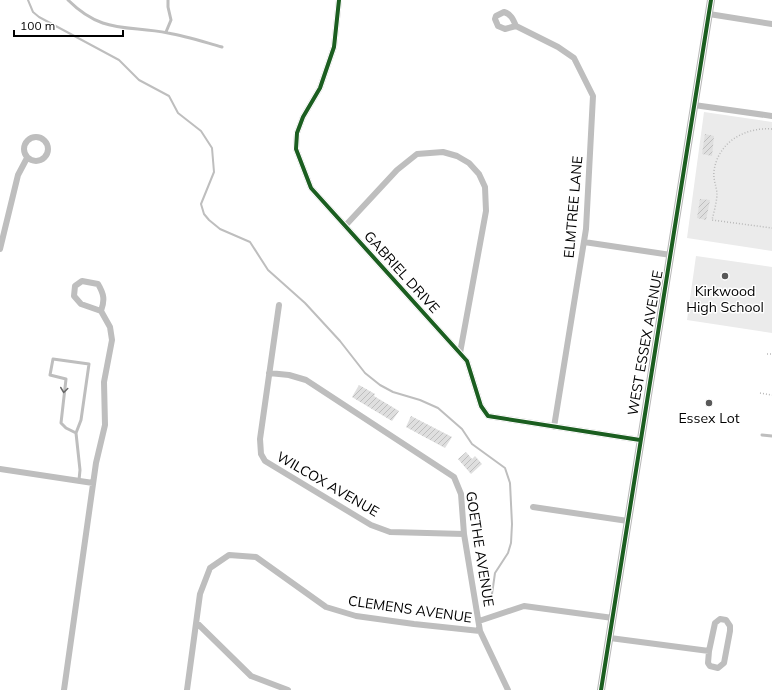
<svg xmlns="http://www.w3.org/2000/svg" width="772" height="690" font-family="Mulish,sans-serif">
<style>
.grass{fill:#ebebeb}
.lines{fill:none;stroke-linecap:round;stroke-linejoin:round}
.stream{stroke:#bebebe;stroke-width:2}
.building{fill:url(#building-hatch)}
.path{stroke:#b9b9b9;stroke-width:1.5;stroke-dasharray:1 2;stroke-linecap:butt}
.lane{stroke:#bebebe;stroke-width:3}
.street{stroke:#bebebe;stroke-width:6}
.secondary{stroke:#b8b8b8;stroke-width:8}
.cycleway-casing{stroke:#fff;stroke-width:6}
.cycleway{stroke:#1b5e20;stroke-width:4}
.oneway{stroke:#686868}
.poi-dot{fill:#595959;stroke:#fff;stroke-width:1.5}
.labels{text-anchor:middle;stroke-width:3;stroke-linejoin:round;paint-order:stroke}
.street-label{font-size:14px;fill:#000;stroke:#fff}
.poi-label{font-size:14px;fill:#000;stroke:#fff}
</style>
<defs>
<pattern id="building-hatch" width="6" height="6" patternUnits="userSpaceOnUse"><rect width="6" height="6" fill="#dfdfdf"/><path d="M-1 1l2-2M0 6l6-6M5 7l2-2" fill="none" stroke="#bebebe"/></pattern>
</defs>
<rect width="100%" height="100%" fill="#fff"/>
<!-- grass -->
<path class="grass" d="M704,112L772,122V251L687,238Z
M696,256L772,267V333L687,320Z"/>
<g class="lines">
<!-- stream -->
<path class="stream" d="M28,0L33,12L39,17L119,60L139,80L169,96L178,113L201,131L212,148L214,172L201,204L204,214L209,220L220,229L250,242L268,270L305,303L340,341L365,373L380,385L393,392L420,400L438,408L462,429L472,444L505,468L510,483L512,524L511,543L508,553L495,573L492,594"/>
</g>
<!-- building -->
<path class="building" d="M705,134L714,136L712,156L702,154Z
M700,199L710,200L706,220L697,218Z
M359,385L375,394L374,396L399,411L392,421L352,397Z
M411,416L452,437L445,448L406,427Z
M466,452L472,459L475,456L482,464L471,474L458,459Z"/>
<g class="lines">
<!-- path -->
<path class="path" d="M772,129C745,127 718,142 714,171C713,179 716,185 717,193C717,201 714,212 712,220L772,228
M767,354H772
M760,393L772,395"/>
<!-- lane -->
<path class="lane" d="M68,0C102,34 126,25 168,33C186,36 204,42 222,47
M166,32L171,20L168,7V0
M76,433L66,428L61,423L66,379L50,375L53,359L89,364L81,420L76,433L80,470L79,480
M762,435L772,436"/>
<!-- street -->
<path class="street" d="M339,0L334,47L320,88L303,117L297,133L296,149L311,188L467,361L481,406L488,416L640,440
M709,14L772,24
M516,26L505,29L498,26L495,19L496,16L504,12C511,14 513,19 516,26L558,47L574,58L593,96L586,229L554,427
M694,105L772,116
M24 149a12 12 0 1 1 24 0a12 12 0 1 1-24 0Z
M345,226L397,170L417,154L443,152L457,156L469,163L479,174L485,187L486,211L460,353
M584,242L671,255
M0,249L18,175L27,158
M82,281L98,284C104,294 105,300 101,311L81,304L74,296L75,286Z
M279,305L260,439L261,454L265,461L371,525L390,532L464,534
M269,373L289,375L306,380L454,477L461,494L464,534L480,631L508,690
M0,469L93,483
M533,507L628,521
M479,621L524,606L613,618
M197,623L251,676L288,690
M610,638L709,651L708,663L710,666L718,668L724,663L730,631V626L726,620L720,619L715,623L709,651
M64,690L96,463L105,425L104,382L112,340L110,327L101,311
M187,690L200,594L210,568L229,555L256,557L326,607L356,616L414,624L480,631"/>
<!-- secondary -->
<path class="secondary" d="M601,690L711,0"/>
<defs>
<path id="cycleway" d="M339,0L334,47L320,88L303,117L297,133L296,149L311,188L467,361L481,406L488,416L640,440
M601,690L711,0"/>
</defs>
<!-- cycleway casing -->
<use href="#cycleway" class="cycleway-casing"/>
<!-- cycleway -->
<use href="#cycleway" class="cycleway"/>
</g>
<!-- one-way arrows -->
<defs><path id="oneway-chevron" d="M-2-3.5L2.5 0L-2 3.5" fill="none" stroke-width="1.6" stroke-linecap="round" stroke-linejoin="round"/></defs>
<use class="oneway" href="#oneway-chevron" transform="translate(64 390) rotate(98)"/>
<!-- markers -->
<g class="poi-dot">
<circle cx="725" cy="276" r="4"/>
<circle cx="709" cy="403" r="4"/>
</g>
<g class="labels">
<!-- street labels -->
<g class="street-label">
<text transform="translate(573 207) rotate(-85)" y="5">ELMTREE LANE</text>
<text transform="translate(402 272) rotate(48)" y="5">GABRIEL DRIVE</text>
<text transform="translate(645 343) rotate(-80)" y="5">WEST ESSEX AVENUE</text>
<text transform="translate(328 484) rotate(30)" y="5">WILCOX AVENUE</text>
<text transform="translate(480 549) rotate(81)" y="5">GOETHE AVENUE</text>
<text transform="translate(410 609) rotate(8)" y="5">CLEMENS AVENUE</text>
</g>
<!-- poi labels -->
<g class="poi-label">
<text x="725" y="296">Kirkwood<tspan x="725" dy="16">High School</tspan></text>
<text x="709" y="423">Essex Lot</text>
</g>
</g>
<!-- scale -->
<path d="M14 30v6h109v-6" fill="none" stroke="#000000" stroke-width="2"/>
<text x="20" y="30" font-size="12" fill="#000000" stroke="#ffffff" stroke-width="3" paint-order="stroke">100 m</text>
</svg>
